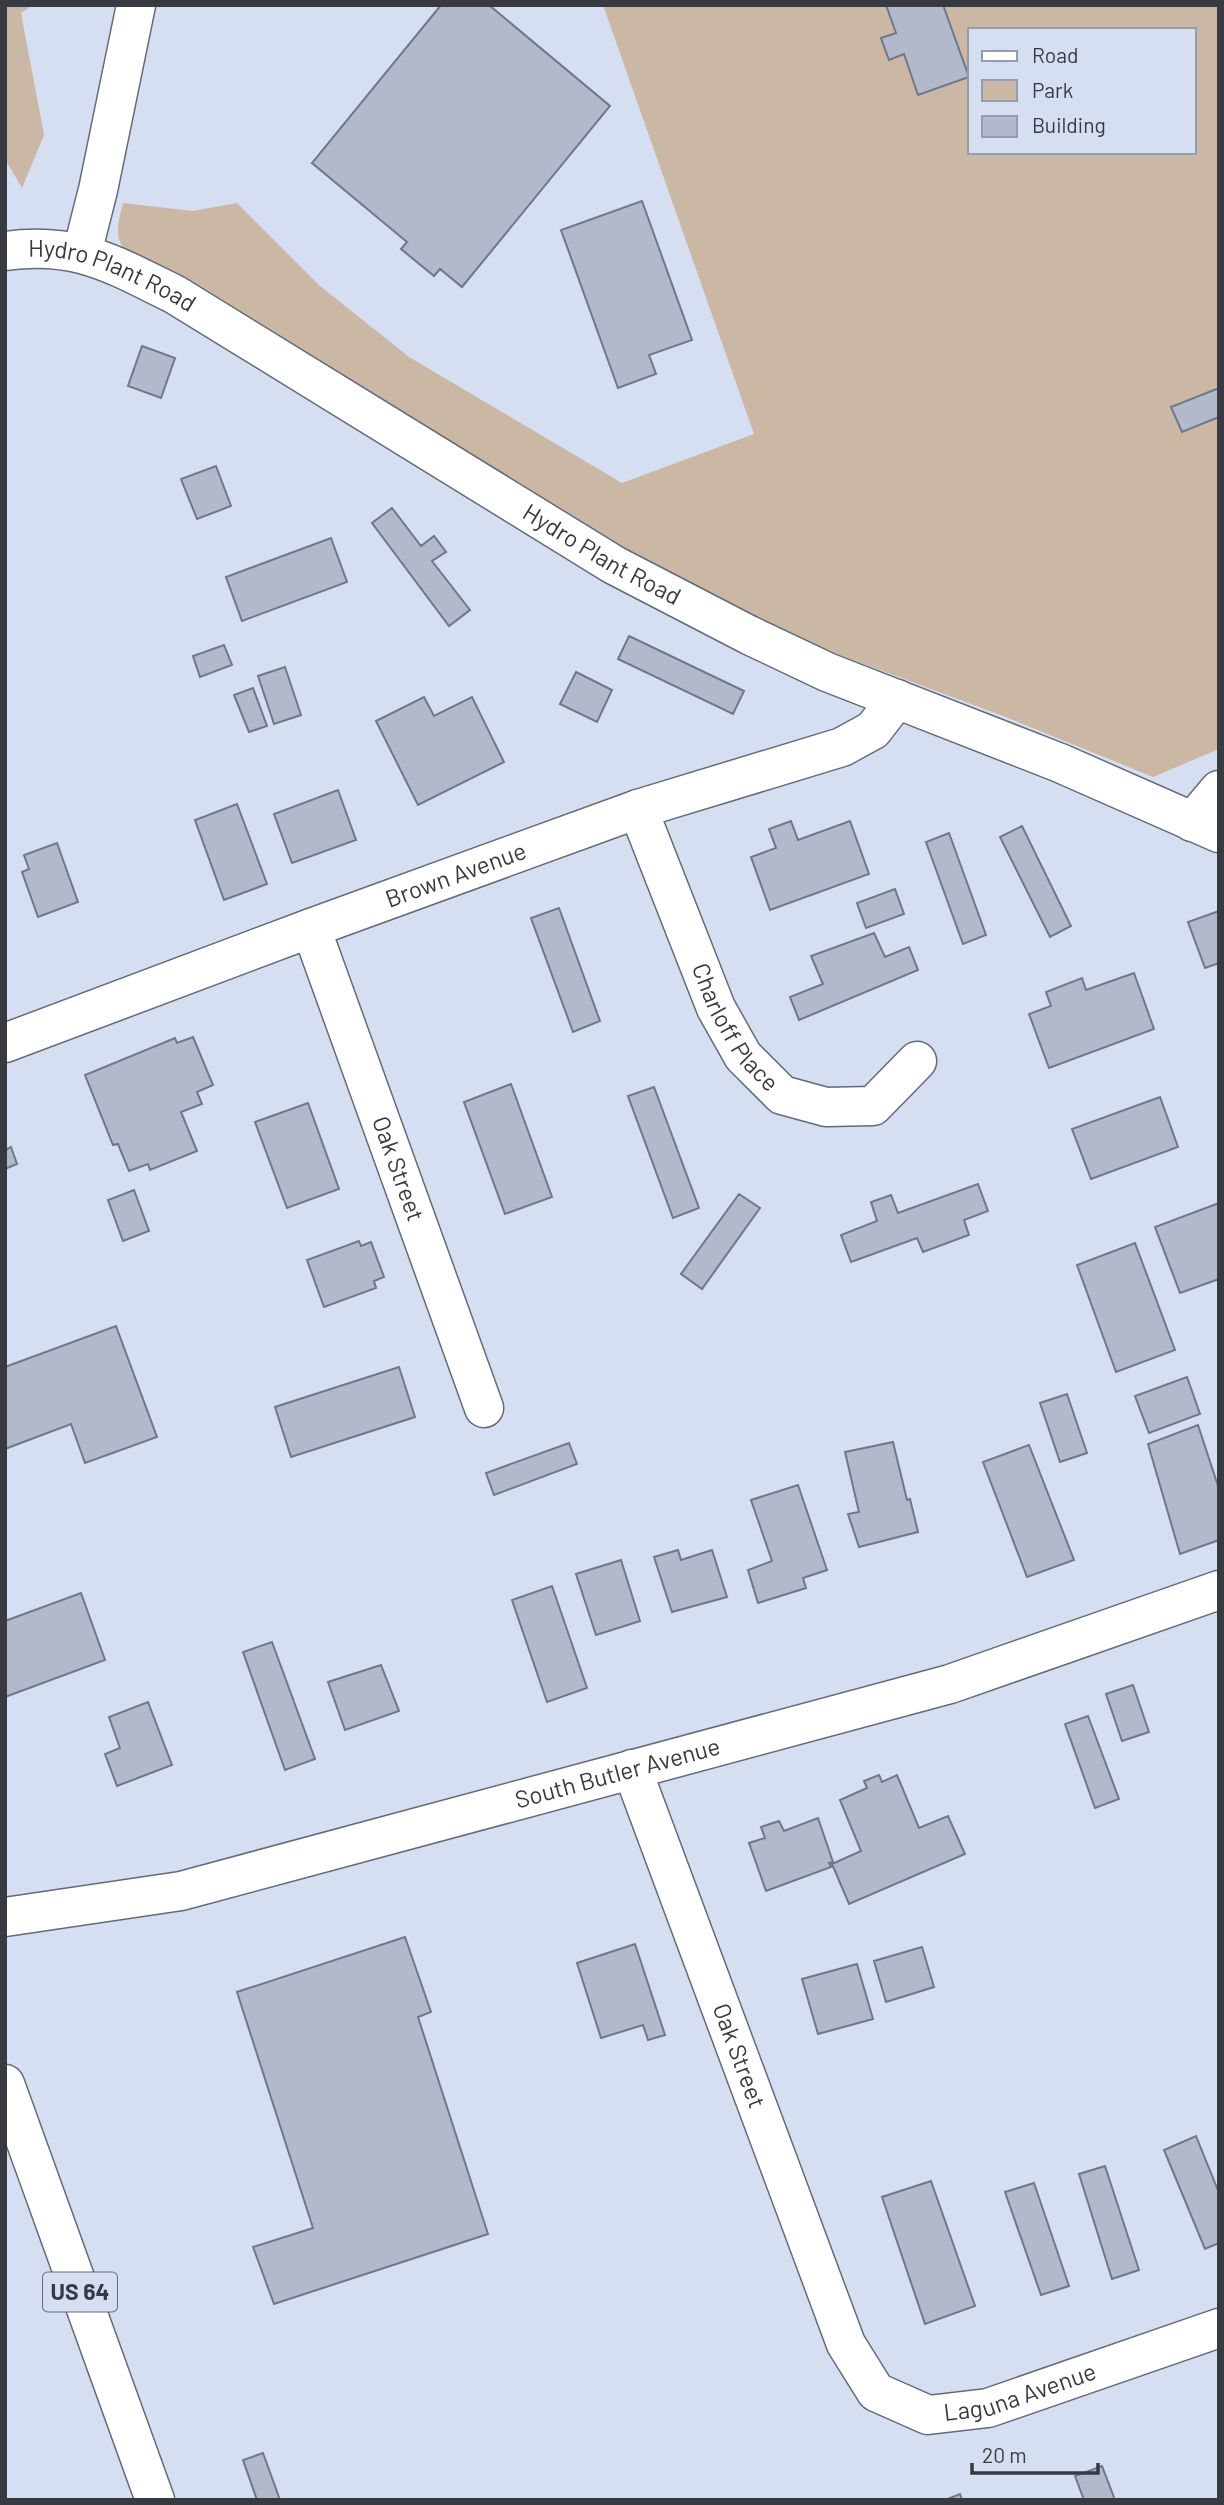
<svg xmlns="http://www.w3.org/2000/svg" width="1224" height="2505" font-family="Barlow,sans-serif">
<style>
.green{fill:#cab8a5;fill-rule:evenodd}
.building{fill:#b1b9cb;stroke:#707888;stroke-width:2}
.lines{fill:none;stroke-linecap:round;stroke-linejoin:round}
.street-casing{stroke:#636a7a;stroke-width:41}
.secondary-casing{stroke:#636a7a;stroke-width:41}
.highway-casing{stroke:#636a7a;stroke-width:41}
.street{stroke:#fff;stroke-width:38}
.secondary{stroke:#fff;stroke-width:38}
.highway{stroke:#fff;stroke-width:38}
.labels{text-anchor:middle;stroke-width:6;stroke-linejoin:round;paint-order:stroke}
.shield{fill:#d6def1;stroke:#676b76;stroke-width:2}
.shield-label{font-size:23px;font-weight:bold;fill:#373a41}
.street-label{font-size:24px;fill:#373a41;stroke:#d6def1}
</style>
<rect width="100%" height="100%" fill="#d6def1"/>
<!-- green -->
<path class="green" d="M5,5H33L21,13L44,135L22,188L5,159Z
M603,5H1219V749L1153,777L1003,716L789,636L645,561L202,287L175,272L125,250C113,235 119,221 123,203L193,211L237,203L320,286L409,357L622,483L754,434ZM970,30H1194V152H970Z"/>
<!-- building -->
<path class="building" d="M441,5H489L610,106L462,287L440,269L434,276L401,249L407,242L312,163Z
M886,5H943L969,77L918,95L904,54L889,60L881,38L896,33Z
M642,201L692,340L649,355L656,374L618,388L561,230Z
M142,346L175,358L161,398L128,386Z
M1219,388V417L1182,432L1171,407Z
M216,466L231,506L197,519L181,479Z
M392,508L421,546L434,536L446,552L432,561L470,610L449,626L372,523Z
M331,538L347,582L242,621L226,577Z
M629,636L744,691L733,714L618,659Z
M224,645L232,665L200,677L193,656Z
M285,667L301,715L274,724L258,676Z
M576,672L612,690L597,722L560,704Z
M253,688L267,726L249,732L234,695Z
M424,697L434,716L472,697L504,762L418,805L376,721Z
M338,790L356,840L292,863L274,814Z
M237,804L267,884L224,900L195,820Z
M791,821L798,840L850,821L869,874L770,910L751,857L776,848L769,829Z
M1022,826L1071,926L1050,937L1000,837Z
M949,833L986,935L963,944L926,842Z
M57,843L78,902L38,917L22,872L29,869L24,855Z
M895,889L904,914L866,928L857,903Z
M559,908L600,1021L573,1032L531,918Z
M1219,911V963L1205,968L1188,922Z
M874,933L885,957L909,947L918,970L799,1020L790,997L823,984L811,956Z
M1134,973L1154,1029L1049,1068L1029,1014L1051,1006L1046,992L1082,978L1086,990Z
M193,1037L213,1085L197,1092L202,1104L181,1112L197,1151L150,1170L148,1164L129,1171L118,1144L113,1145L85,1075L175,1038L177,1043Z
M511,1084L552,1197L505,1214L464,1102Z
M654,1087L699,1208L673,1218L628,1096Z
M1160,1097L1178,1147L1091,1179L1072,1129Z
M308,1103L339,1189L287,1208L255,1122Z
M11,1147L17,1164L5,1169V1150Z
M978,1184L988,1211L964,1220L969,1235L923,1252L917,1238L851,1262L841,1235L877,1221L871,1202L891,1195L898,1213Z
M134,1190L149,1231L123,1241L108,1200Z
M739,1194L760,1208L702,1289L681,1274Z
M1219,1203V1279L1180,1293L1155,1227Z
M359,1241L361,1246L371,1242L384,1277L374,1281L376,1288L324,1307L307,1260Z
M1135,1243L1175,1350L1116,1372L1077,1265Z
M116,1326L157,1437L85,1463L71,1424L5,1449V1367Z
M399,1367L415,1417L291,1457L275,1407Z
M1187,1377L1200,1414L1149,1433L1135,1396Z
M1067,1394L1087,1453L1060,1462L1040,1403Z
M1198,1425L1219,1489V1540L1180,1554L1148,1444Z
M893,1442L907,1500L910,1499L918,1532L859,1547L848,1514L859,1512L845,1452Z
M569,1443L577,1464L494,1495L486,1473Z
M1029,1445L1074,1560L1027,1577L983,1462Z
M798,1485L827,1570L803,1578L806,1588L758,1603L748,1570L772,1561L751,1500Z
M678,1550L681,1560L712,1550L727,1597L672,1612L654,1557Z
M621,1560L640,1621L596,1635L576,1574Z
M552,1586L587,1688L547,1702L512,1600Z
M81,1593L105,1660L5,1697V1621Z
M272,1642L315,1759L285,1770L243,1652Z
M381,1665L399,1711L345,1730L328,1682Z
M1133,1685L1149,1732L1122,1741L1106,1694Z
M148,1702L172,1765L117,1786L105,1754L120,1748L109,1717Z
M1088,1716L1119,1799L1095,1808L1065,1724Z
M879,1775L882,1782L897,1775L919,1828L948,1816L965,1854L849,1904L832,1864L861,1851L840,1800L867,1788L864,1781Z
M818,1818L833,1862L829,1863L831,1867L766,1891L749,1843L765,1838L761,1827L779,1821L784,1831Z
M405,1937L431,2012L418,2017L488,2234L274,2304L253,2247L313,2228L237,1992Z
M635,1944L665,2035L648,2040L643,2025L601,2038L577,1963Z
M922,1947L934,1987L886,2002L874,1961Z
M857,1964L873,2019L818,2034L802,1979Z
M1196,2136L1219,2193V2243L1205,2249L1164,2150Z
M1105,2166L1139,2270L1112,2279L1079,2174Z
M931,2181L975,2306L925,2324L882,2197Z
M1034,2183L1069,2286L1041,2295L1005,2192Z
M263,2453L280,2500H257L243,2460Z
M1102,2466L1115,2500H1084L1075,2476Z
M960,2494L962,2500H945Z"/>
<g class="lines">
<defs>
<g id="street">
<path d="M82,253L98,190L136,5"/>
<path id="s1" d="M638,809L716,1008L743,1056L782,1095L826,1107L873,1106L917,1061"/>
<path d="M1192,822L1219,790"/>
<path id="s2" d="M311,928L484,1408"/>
<path id="s3" d="M5,1043L311,928L638,809L842,747L873,730L897,699"/>
<path id="s4" d="M632,1769L846,2344L876,2392L928,2415L988,2408L1219,2328"/>
<path id="s5" d="M5,1917L181,1891L950,1684L1219,1590"/>
</g>
<g id="secondary">
<path id="s6" d="M5,251C77,241 112,264 174,294L614,565L749,635L827,672L1060,763L1219,833"/>
</g>
<path id="highway" d="M5,2084L155,2500"/>
</defs>
<!-- street casing -->
<use href="#street" class="street-casing"/>
<!-- secondary casing -->
<use href="#secondary" class="secondary-casing"/>
<!-- highway casing -->
<use href="#highway" class="highway-casing"/>
<!-- street -->
<use href="#street" class="street"/>
<!-- secondary -->
<use href="#secondary" class="secondary"/>
<!-- highway -->
<use href="#highway" class="highway"/>
</g>
<g class="labels">
<!-- shield labels -->
<rect class="shield" x="43" y="2272.5" width="74" height="39" rx="5"/>
<g class="shield-label">
<text x="80" y="2300">US 64</text>
</g>
<!-- street labels -->
<g class="street-label">
<text dy="8" stroke="none"><textPath href="#s6" startOffset="112">Hydro Plant Road</textPath></text>
<text dy="8" stroke="none"><textPath href="#s6" startOffset="679">Hydro Plant Road</textPath></text>
<text dy="8" stroke="none"><textPath href="#s3" startOffset="481">Brown Avenue</textPath></text>
<text dy="8" stroke="none"><textPath href="#s1" startOffset="240">Charloff Place</textPath></text>
<text dy="8" stroke="none"><textPath href="#s2" startOffset="256">Oak Street</textPath></text>
<text dy="8" stroke="none"><textPath href="#s5" startOffset="630">South Butler Avenue</textPath></text>
<text dy="8" stroke="none"><textPath href="#s4" startOffset="306">Oak Street</textPath></text>
<text dy="8" stroke="none"><textPath href="#s4" startOffset="822">Laguna Avenue</textPath></text>
</g>
</g>
<!-- border -->
<rect width="1224" height="2505" fill="none" stroke="#373a41" stroke-width="14"/>
<!-- legend -->
<rect x="968" y="28" width="228" height="126" fill="#d6def1" stroke="#969cab" stroke-width="2"/>
<rect x="982" y="51" width="35" height="10" fill="#ffffff" stroke="#969cab" stroke-width="2"/>
<text x="1032" y="63" font-size="21" fill="#373a41">Road</text>
<rect x="982" y="80" width="35" height="21" fill="#cab8a5" stroke="#969cab" stroke-width="2"/>
<text x="1032" y="98" font-size="21" fill="#373a41">Park</text>
<rect x="982" y="116" width="35" height="21" fill="#b1b9cb" stroke="#969cab" stroke-width="2"/>
<text x="1032" y="133" font-size="21" fill="#373a41">Building</text>
<!-- scale -->
<path d="M972 2463v10h126v-10" fill="none" stroke="#373a41" stroke-width="3.5"/>
<text x="982" y="2463" font-size="21" fill="#373a41" stroke="#d6def1" stroke-width="5" paint-order="stroke">20 m</text>
</svg>
